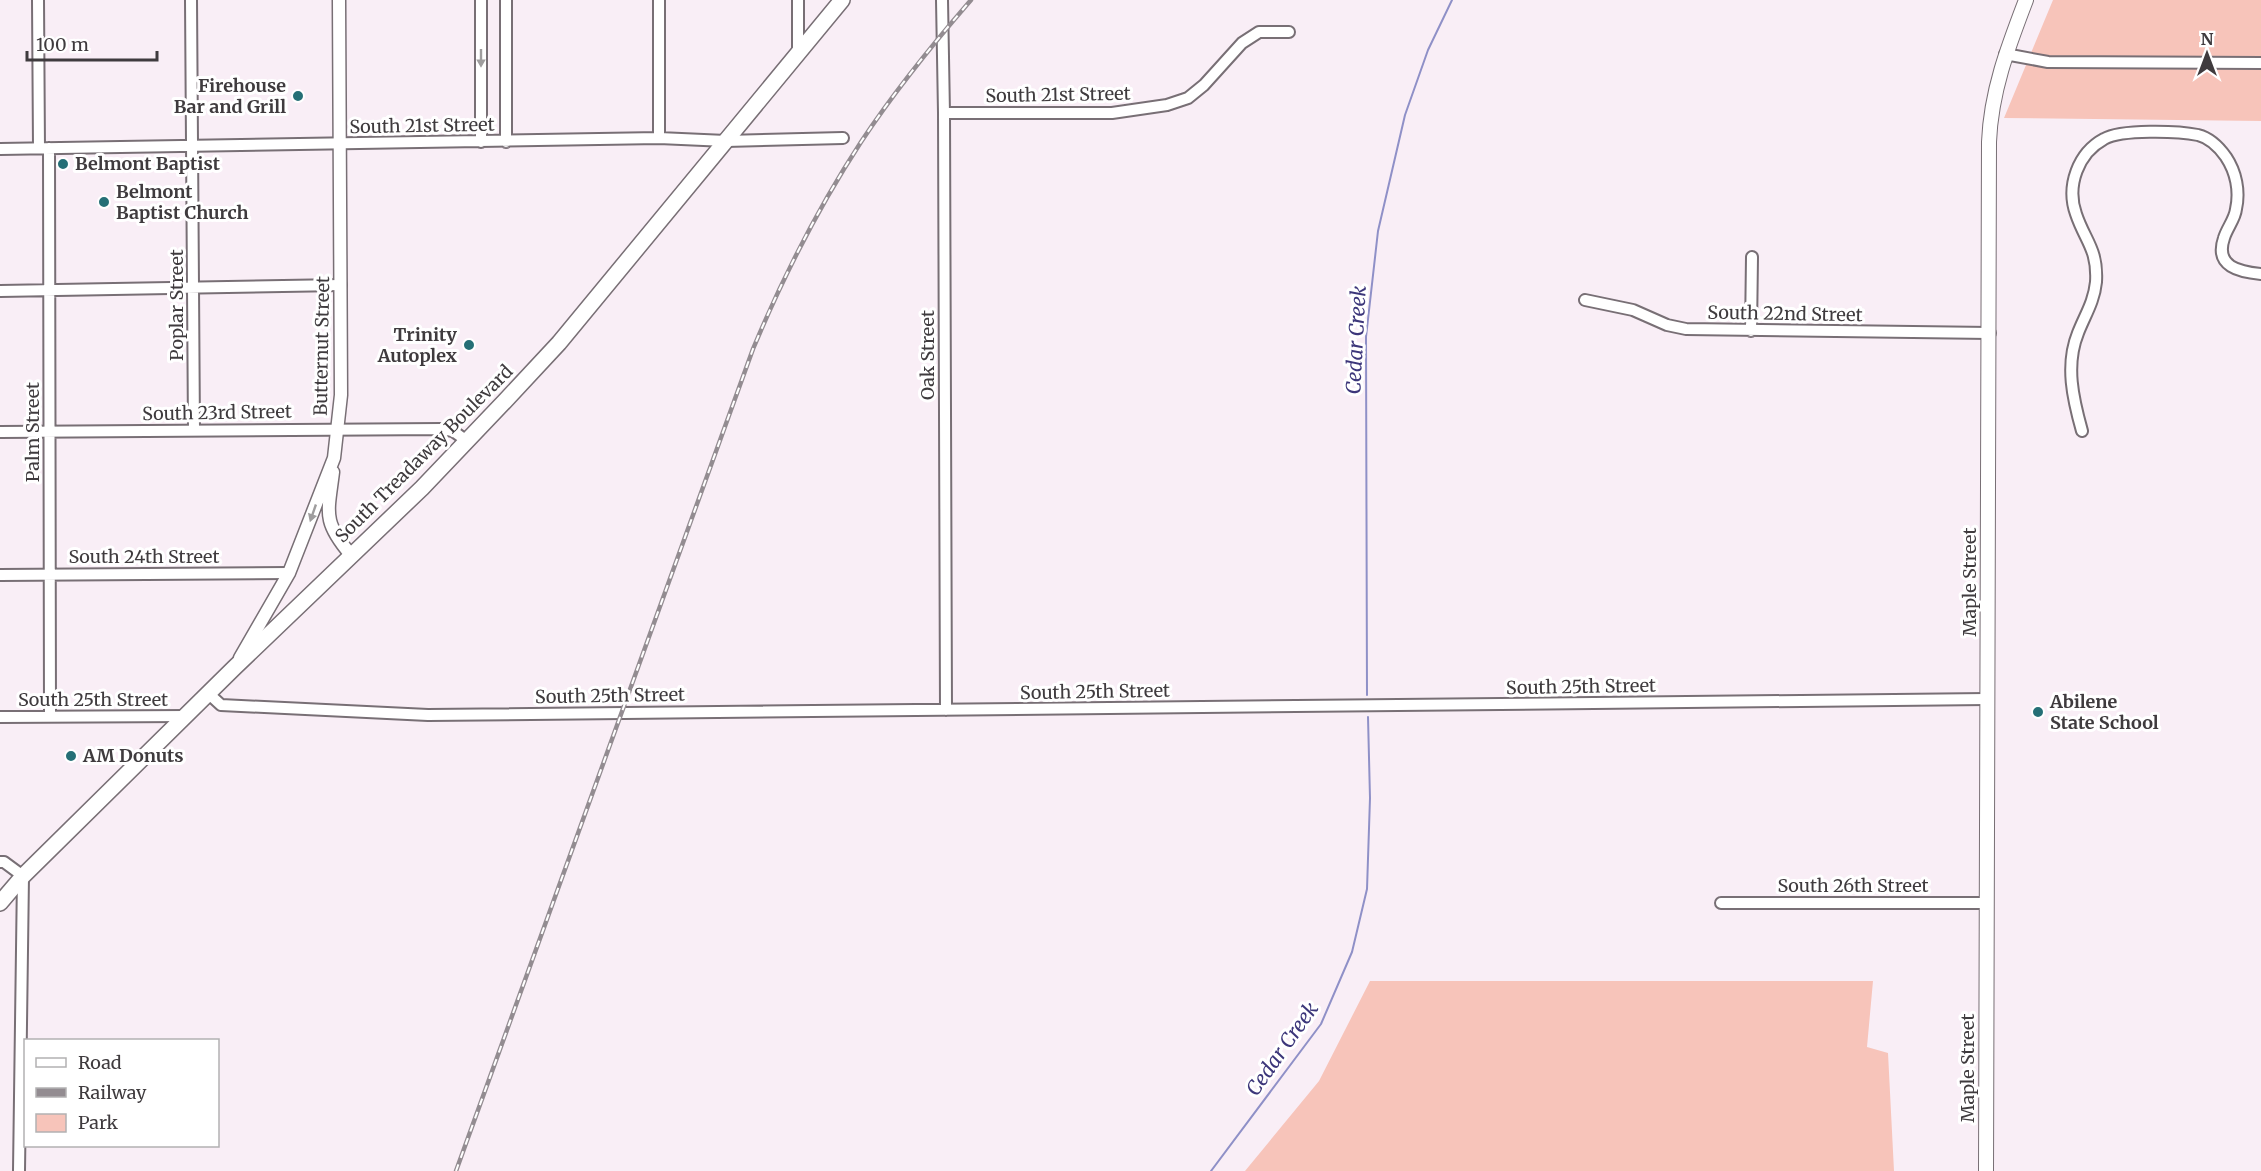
<svg xmlns="http://www.w3.org/2000/svg" width="2261" height="1171" font-family="Merriweather,serif">
<style>
.green{fill:#f7c4ba}
.lines{fill:none;stroke-linecap:round;stroke-linejoin:round}
.stream{stroke:#8f90c7;stroke-width:2}
.minor-casing{stroke:#786f75;stroke-width:14}
.tertiary-casing{stroke:#786f75;stroke-width:15}
.secondary-casing{stroke:#786f75;stroke-width:16}
.primary-casing{stroke:#786f75;stroke-width:18}
.minor{stroke:#fff;stroke-width:10}
.tertiary{stroke:#fff;stroke-width:12}
.secondary{stroke:#fff;stroke-width:14}
.primary{stroke:#fff;stroke-width:15}
.rail-casing{stroke:#938c91;stroke-width:4.5}
.rail{stroke:#fff;stroke-width:2;stroke-dasharray:7;stroke-linecap:butt}
.oneway{fill:#9f9d9e}
.poi-dot{fill:#256f76;stroke:#fff;stroke-width:2}
.labels{text-anchor:middle;stroke-width:6;stroke-linejoin:round;paint-order:stroke}
.poi-label{font-size:18px;font-weight:bold;fill:#3f3b3e;stroke:#fff;text-anchor:start}
.street-label{font-size:18px;fill:#3f3b3e;stroke:#fff}
.water-label{font-size:20px;font-style:italic;fill:#3c367a;stroke:#fff}
</style>
<rect width="100%" height="100%" fill="#f9eef6"/>
<!-- green -->
<path class="green" d="M2053,0H2261V121L2004,118Z
M1370,981H1873L1867,1047L1888,1053L1894,1171H1245L1319,1081Z"/>
<g class="lines">
<!-- stream -->
<path class="stream" d="M1367,695L1366,337L1378,231L1405,115L1428,50L1452,0
M1211,1171L1321,1024L1352,952L1367,889L1370,798L1368,717"/>
<defs>
<path id="minor" d="M38,0L39,148
M191,0L194,430
M481,0V142
M506,0V142
M659,0V138
M798,0V52
M942,0L944,113L946,710
M2005,54L2048,62L2261,63
M944,113H1112L1167,105L1188,98L1204,85L1242,43L1259,32H1289
M49,148L50,716
M0,149L659,138L726,141L843,138
M0,291L341,285
M1585,300L1633,310L1667,325L1686,329L1990,333
M1751,331L1752,257
M2082,431C2073,399 2065,365 2078,333C2085,315 2094,302 2096,282C2098,249 2085,241 2076,214C2066,186 2078,153 2104,139C2121,129 2178,131 2198,135C2210,138 2219,147 2226,157C2236,172 2240,191 2236,209C2235,219 2227,228 2224,238C2214,267 2240,272 2261,274
M0,432L441,429L453,431L467,441
M0,575L289,573
M209,694L221,705L428,715L1987,699
M0,717L187,716
M0,862H4L23,876L19,1171
M1721,903H1986"/>
<path id="tertiary" d="M333,472C328,513 322,521 351,555
M240,658L289,573L334,458L341,395L339,0"/>
<path id="secondary" d="M1986,1171L1989,142C1991,91 2008,47 2026,0"/>
<path id="primary" d="M0,903L23,876L234,668L422,488L505,401L559,343L842,0"/>
</defs>
<!-- minor casing -->
<use href="#minor" class="minor-casing"/>
<!-- tertiary casing -->
<use href="#tertiary" class="tertiary-casing"/>
<!-- secondary casing -->
<use href="#secondary" class="secondary-casing"/>
<!-- primary casing -->
<use href="#primary" class="primary-casing"/>
<!-- minor -->
<use href="#minor" class="minor"/>
<!-- tertiary -->
<use href="#tertiary" class="tertiary"/>
<!-- secondary -->
<use href="#secondary" class="secondary"/>
<!-- primary -->
<use href="#primary" class="primary"/>
<defs>
<path id="rail" d="M456,1171L753,349C783,277 818,208 861,142C894,92 932,45 971,0"/>
</defs>
<!-- rail casing -->
<use href="#rail" class="rail-casing"/>
<!-- rail -->
<use href="#rail" class="rail"/>
</g>
<!-- one-way arrows -->
<defs><path id="oneway-solid" d="M-6-.8H1V-3.2L6.5 0L1 3.2V.8H-6Z" transform="scale(1.5)"/></defs>
<g class="oneway">
<use href="#oneway-solid" transform="translate(481 58) rotate(90)"/>
<use href="#oneway-solid" transform="translate(313 513) rotate(109)"/>
</g>
<!-- markers -->
<g class="poi-dot">
<circle cx="298" cy="96" r="6"/>
<circle cx="63" cy="164" r="6"/>
<circle cx="104" cy="202" r="6"/>
<circle cx="469" cy="345" r="6"/>
<circle cx="2038" cy="712" r="6"/>
<circle cx="71" cy="756" r="6"/>
</g>
<g class="labels">
<!-- poi labels -->
<g class="poi-label">
<text x="286" y="92" text-anchor="end">Firehouse<tspan x="286" dy="21">Bar and Grill</tspan></text>
<text x="75" y="170">Belmont Baptist</text>
<text x="116" y="198">Belmont<tspan x="116" dy="21">Baptist Church</tspan></text>
<text x="457" y="341" text-anchor="end">Trinity<tspan x="457" dy="21">Autoplex</tspan></text>
<text x="2050" y="708">Abilene<tspan x="2050" dy="21">State School</tspan></text>
<text x="83" y="762">AM Donuts</text>
</g>
<!-- street labels -->
<g class="street-label">
<text transform="translate(1058 95) rotate(-1)" y="6">South 21st Street</text>
<text transform="translate(422 126) rotate(-1)" y="6">South 21st Street</text>
<text transform="translate(177 305) rotate(-90)" y="6">Poplar Street</text>
<text transform="translate(1785 314) rotate(1)" y="6">South 22nd Street</text>
<text transform="translate(322 346) rotate(-89)" y="6">Butternut Street</text>
<text transform="translate(928 355) rotate(-90)" y="6">Oak Street</text>
<text transform="translate(217 413) rotate(-1)" y="6">South 23rd Street</text>
<text transform="translate(33 432) rotate(-90)" y="6">Palm Street</text>
<text transform="translate(424 454) rotate(-45)" y="6">South Treadaway Boulevard</text>
<text x="144" y="563">South 24th Street</text>
<text transform="translate(1970 582) rotate(-90)" y="6">Maple Street</text>
<text transform="translate(1581 687) rotate(-1)" y="6">South 25th Street</text>
<text transform="translate(1095 692) rotate(-1)" y="6">South 25th Street</text>
<text transform="translate(610 696) rotate(-1)" y="6">South 25th Street</text>
<text x="93" y="706">South 25th Street</text>
<text x="1853" y="892">South 26th Street</text>
<text transform="translate(1968 1068) rotate(-90)" y="6">Maple Street</text>
</g>
<!-- water labels -->
<g class="water-label">
<text transform="translate(1356 340) rotate(-87)" y="7">Cedar Creek</text>
<text transform="translate(1282 1049) rotate(-55)" y="7">Cedar Creek</text>
</g>
</g>
<!-- legend -->
<rect x="24" y="1039" width="195" height="108" fill="#ffffff" stroke="#b2b1b2" stroke-width="1.5"/>
<rect x="36" y="1058" width="30" height="9" fill="#ffffff" stroke="#b2b1b2" stroke-width="1.5"/>
<text x="78" y="1069" font-size="18" fill="#3f3b3e">Road</text>
<rect x="36" y="1088" width="30" height="9" fill="#938c91" stroke="#b2b1b2" stroke-width="1.5"/>
<text x="78" y="1099" font-size="18" fill="#3f3b3e">Railway</text>
<rect x="36" y="1114" width="30" height="18" fill="#f7c4ba" stroke="#b2b1b2" stroke-width="1.5"/>
<text x="78" y="1129" font-size="18" fill="#3f3b3e">Park</text>
<!-- north arrow -->
<g transform="translate(2207 54)" stroke="#ffffff" stroke-width="4.5" paint-order="stroke">
<path d="M0-4.5L10 22L0 15L-10 22Z" fill="#3f3b3e"/>
<text y="-9" font-size="16" font-weight="bold" text-anchor="middle" fill="#3f3b3e">N</text>
</g>
<!-- scale -->
<path d="M27 51v9h130v-9" fill="none" stroke="#3f3b3e" stroke-width="3"/>
<text x="36" y="51" font-size="18" fill="#3f3b3e" stroke="#ffffff" stroke-width="4.5" paint-order="stroke">100 m</text>
</svg>
